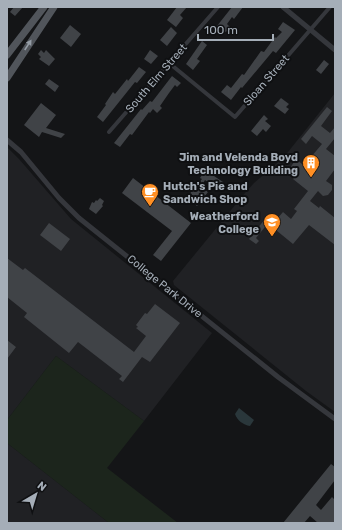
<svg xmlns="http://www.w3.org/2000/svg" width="342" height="530" font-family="Rubik,sans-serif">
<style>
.built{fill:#202124}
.green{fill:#1c251c}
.water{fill:#2a373b}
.building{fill:#404347}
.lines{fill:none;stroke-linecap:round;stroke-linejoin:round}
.minor{stroke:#35373c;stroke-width:4}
.tertiary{stroke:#35373c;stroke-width:5}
.primary{stroke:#51555b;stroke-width:7}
.oneway{fill:#949ca5}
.labels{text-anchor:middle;stroke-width:4;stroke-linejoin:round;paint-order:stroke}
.street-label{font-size:11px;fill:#a5aeb8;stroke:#0f1012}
.poi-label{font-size:11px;font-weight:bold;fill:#a5aeb8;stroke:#0f1012;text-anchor:end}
</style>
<rect width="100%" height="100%" fill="#141517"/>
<!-- built -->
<path class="built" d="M335,93V412L306,391L174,285L173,281L245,193L254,183L274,166L288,152Z
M7,147L19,159L71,219L212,333L144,421L56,356L7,420Z
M7,443L109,523H7Z"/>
<!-- green -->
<path class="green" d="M56,356L144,421L107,468L178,523H109L7,443V420Z"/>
<!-- water -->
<path class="water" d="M239,408L254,420L250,426C243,425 237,420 235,414Z"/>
<!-- building -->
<path class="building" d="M14,7H23L15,16L10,12Z
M177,7H187L180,15L183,18L176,27L167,20Z
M232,7H243L234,19L232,17L227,24L230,27L226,32L217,26Z
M283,22L295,30L276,53L273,51L242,88L241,87L231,100L221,92L227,85L231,88L242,74L244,75L261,51L264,52L275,37L276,38L282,32L278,29Z
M70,25L81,34L71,47L60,38Z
M171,27L177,33L167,46L160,40Z
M202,41L207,45L197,59L200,61L193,70L186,64Z
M41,50L44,53L46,50L55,59L49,66L39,59L41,57L38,54Z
M150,50L158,56L151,64L144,59Z
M324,60L329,64L321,74L316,70Z
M139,67L146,72L137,83L135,82L103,122L97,117L106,105L105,104L113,92L115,94L127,79L128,81Z
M172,76L181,83L177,87L175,85L169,93L160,106L162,108L157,113L153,109L150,113L149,112L132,135L130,134L120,147L114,143L141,109L142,110L150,101L152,102Z
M49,79L59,86L55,92L45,84Z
M281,98L289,104L286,107L289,109L285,114L274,106Z
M41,103L56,115L46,128L65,134L61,138L42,132L39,137L24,125Z
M327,107L332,111L321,126L330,133L335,127V138L326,149L335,156V169L326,181L332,185V190L328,195L323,196L318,191L310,201L319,208L320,206L335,218V245L309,225L293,244L271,226L283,212L291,219L297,211L294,209L308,191L293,179L296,175L294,174L296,172L290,168L296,159L302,164L303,163L305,164L322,144L312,136L306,144L301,139Z
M264,115L268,119L265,121L271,126L266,132L263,129L257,136L251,131Z
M205,170L223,182L220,186L217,184L215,187L205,180L201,187L208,192L197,206L187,197L202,179L200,178Z
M133,178L191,223L161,261L153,255L172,231L122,193Z
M100,198L104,201L102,205L103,206L96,214L89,209L92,202L94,203L96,200L97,201Z
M265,219L269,222L256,238L259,241L256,244L249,239Z
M49,223L70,239L61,251L40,235Z
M7,258L23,270L25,268L134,352L146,336L136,328L138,327L136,325L145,313L147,314L155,304L180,323L150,362L142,357L123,382L119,379L122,376L78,342L69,353L24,317L27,313L7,297Z
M7,340L16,347L7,359Z
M331,464L335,467V480L316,505L321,510L332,497L335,500V523H318L310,516L304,523H283Z"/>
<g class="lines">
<!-- minor -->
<path class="minor" d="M169,63L235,117L330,7
M109,132L218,7"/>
<!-- tertiary -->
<path class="tertiary" d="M283,7L335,50
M7,140L21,152L59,198L79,218L278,377L335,419"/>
<!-- primary -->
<path class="primary" d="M7,55L44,7
M7,78L54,7"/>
</g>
<!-- one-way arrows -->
<defs><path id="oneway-solid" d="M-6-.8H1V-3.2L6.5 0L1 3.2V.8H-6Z"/></defs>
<use class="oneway" href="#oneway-solid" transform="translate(28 45) rotate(-57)"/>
<!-- icons -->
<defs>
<symbol id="building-pin" viewBox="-11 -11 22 30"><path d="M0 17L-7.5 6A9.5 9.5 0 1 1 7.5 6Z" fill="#ff8f24" stroke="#0f1012"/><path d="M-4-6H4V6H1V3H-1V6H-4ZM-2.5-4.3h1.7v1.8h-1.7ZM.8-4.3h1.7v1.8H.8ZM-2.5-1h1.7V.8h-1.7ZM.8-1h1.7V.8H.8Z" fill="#fff"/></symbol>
<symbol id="cafe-pin" viewBox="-11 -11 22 30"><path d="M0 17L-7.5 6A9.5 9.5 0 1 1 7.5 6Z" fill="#ff8f24" stroke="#0f1012"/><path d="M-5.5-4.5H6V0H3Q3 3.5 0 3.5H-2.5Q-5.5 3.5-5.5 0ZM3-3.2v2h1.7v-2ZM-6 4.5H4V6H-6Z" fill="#fff"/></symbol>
<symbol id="university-pin" viewBox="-11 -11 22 30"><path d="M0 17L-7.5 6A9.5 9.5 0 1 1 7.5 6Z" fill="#ff8f24" stroke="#0f1012"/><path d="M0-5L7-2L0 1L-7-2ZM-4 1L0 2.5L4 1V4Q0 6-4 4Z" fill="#fff"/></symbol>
</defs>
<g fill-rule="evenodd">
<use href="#building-pin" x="301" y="153" width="20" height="27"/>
<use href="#cafe-pin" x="140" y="182" width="20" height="27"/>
<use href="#university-pin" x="262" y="212" width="20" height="27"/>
</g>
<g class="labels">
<!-- street labels -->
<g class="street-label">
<text transform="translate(156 78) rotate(-49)" y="4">South Elm Street</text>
<text transform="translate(266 80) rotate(-49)" y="4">Sloan Street</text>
<text transform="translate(165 286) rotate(39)" y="4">College Park Drive</text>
</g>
<!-- poi labels -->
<g class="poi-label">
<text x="298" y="161">Jim and Velenda Boyd<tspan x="298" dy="13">Technology Building</tspan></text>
<text x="163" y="190" text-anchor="start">Hutch's Pie and<tspan x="163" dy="13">Sandwich Shop</tspan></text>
<text x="259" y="220">Weatherford<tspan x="259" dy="13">College</tspan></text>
</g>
</g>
<!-- border -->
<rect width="342" height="530" fill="none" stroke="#a5aeb8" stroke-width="16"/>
<!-- north arrow -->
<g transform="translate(36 494) rotate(38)" stroke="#0f1012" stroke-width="3" paint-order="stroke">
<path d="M0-3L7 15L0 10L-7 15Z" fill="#a5aeb8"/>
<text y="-6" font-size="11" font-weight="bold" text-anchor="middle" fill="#a5aeb8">N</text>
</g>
<!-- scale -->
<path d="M198 34v6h75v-6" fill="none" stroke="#a5aeb8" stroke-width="2"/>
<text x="204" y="34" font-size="12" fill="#a5aeb8" stroke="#0f1012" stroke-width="3" paint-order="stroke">100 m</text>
</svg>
